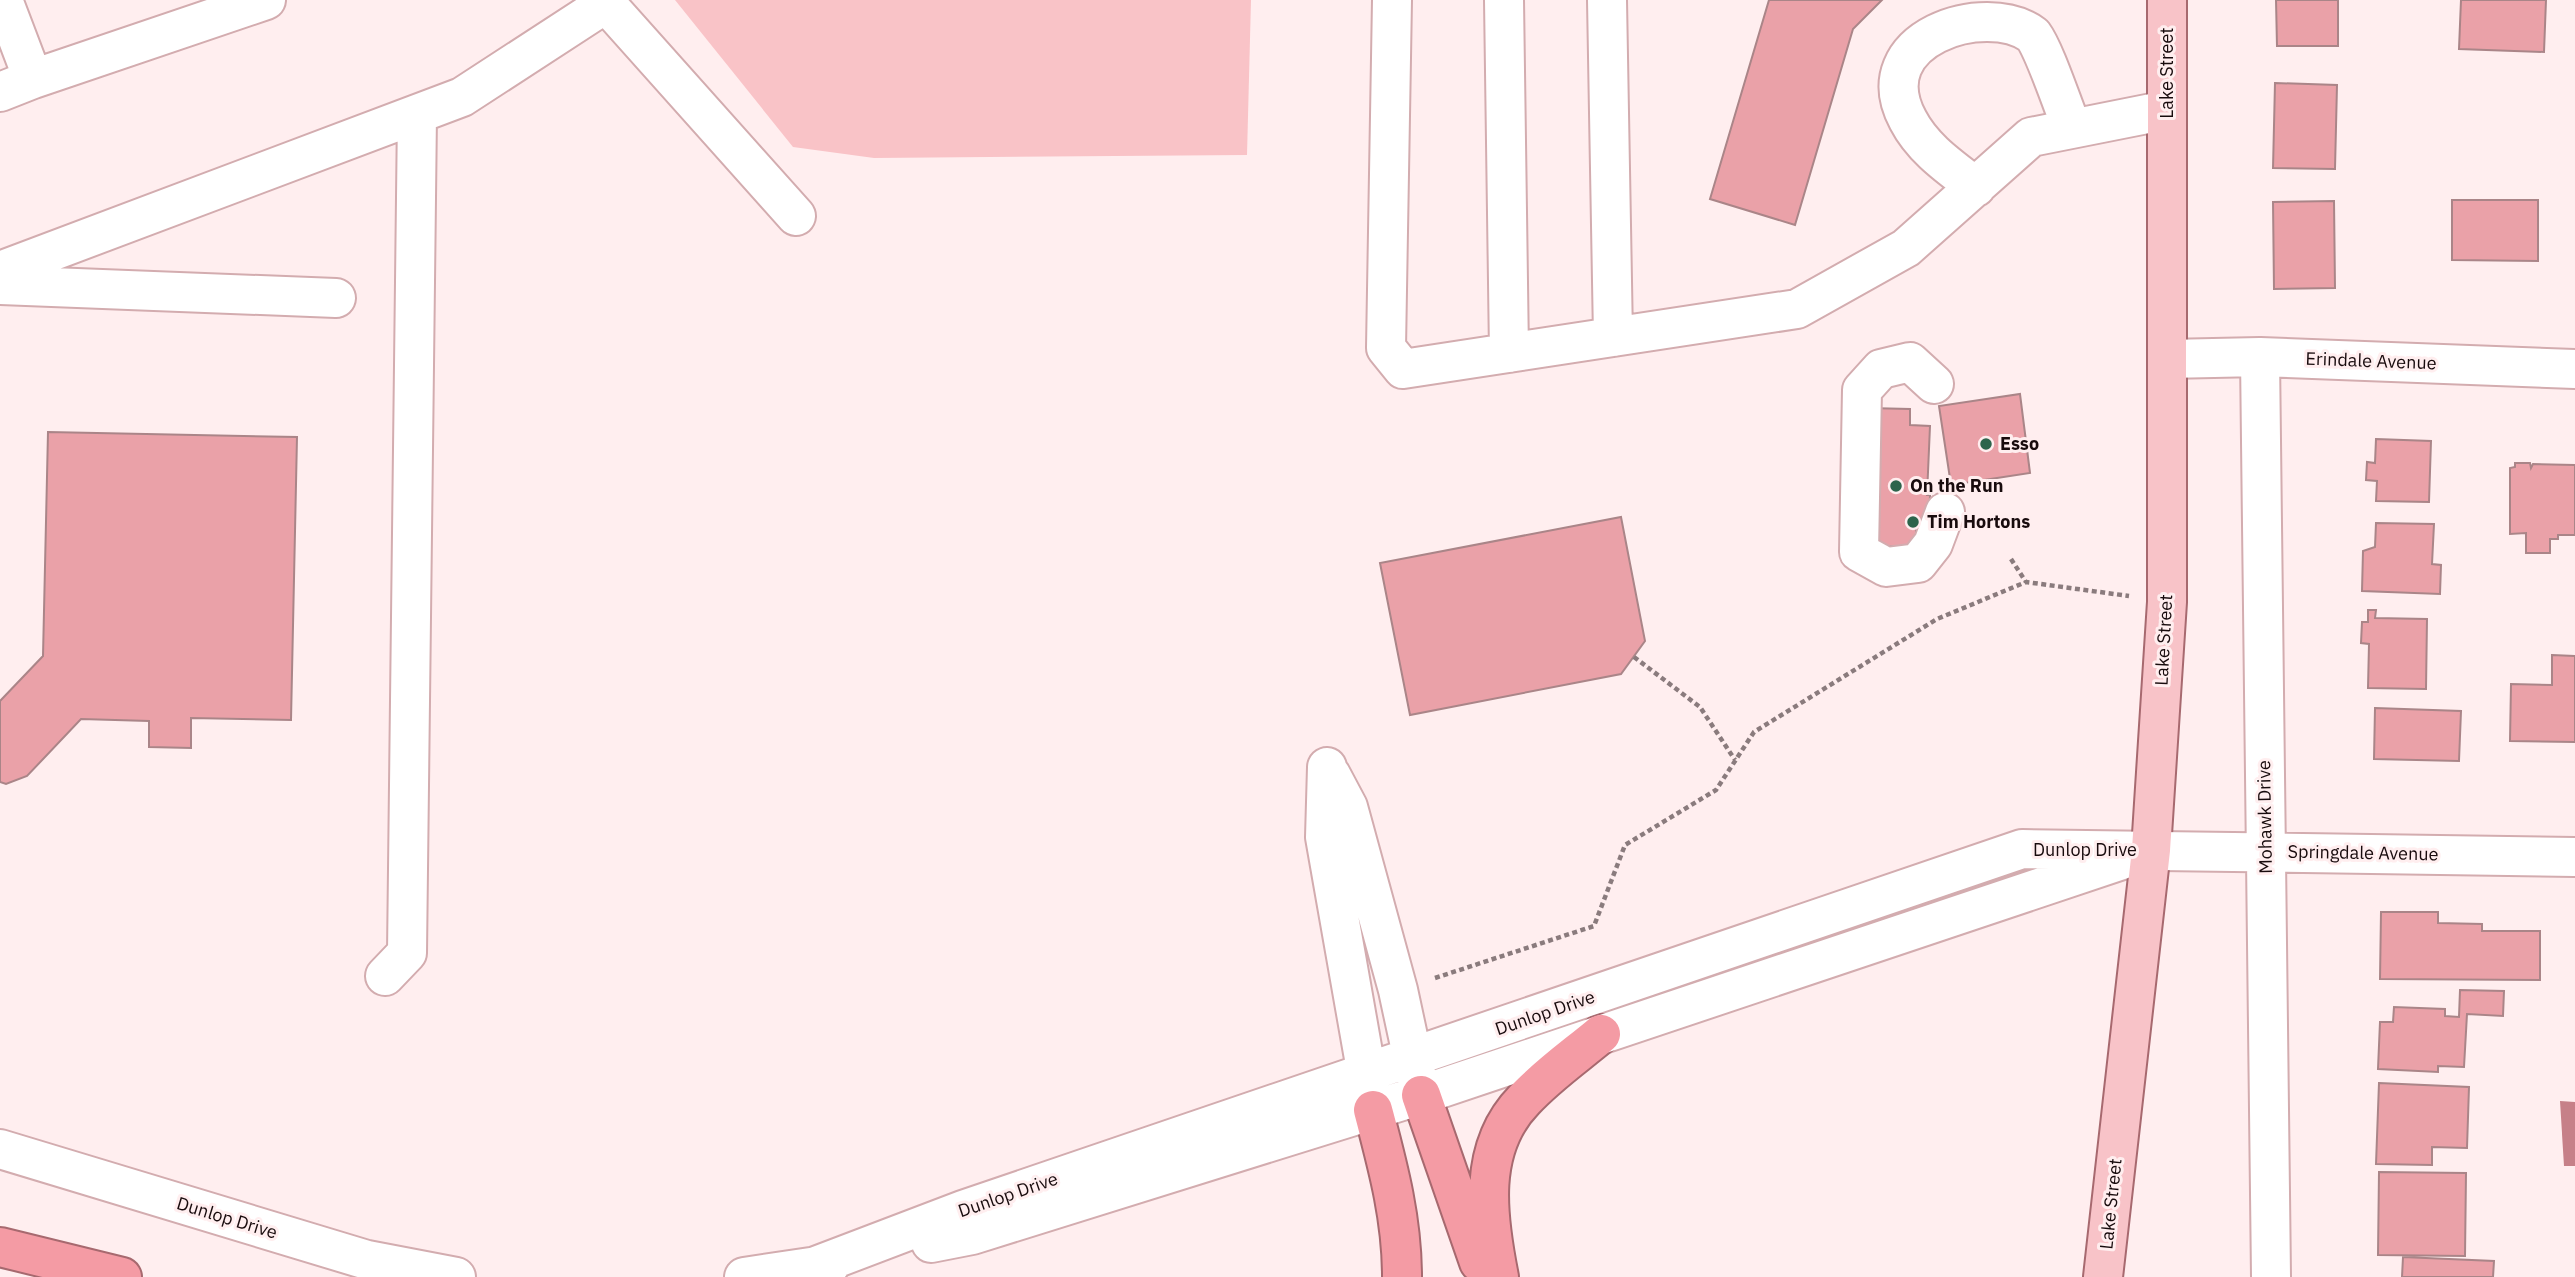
<svg xmlns="http://www.w3.org/2000/svg" width="2575" height="1277" font-family="'IBM Plex Sans',sans-serif">
<style>
.green{fill:#f9c3c7}
.water{fill:#c68088}
.building{fill:#eaa1a8;stroke:#aa8588;stroke-width:2}
.lines{fill:none;stroke-linecap:round;stroke-linejoin:round}
.minor-casing{stroke:#d3acaf;stroke-width:42}
.major-casing{stroke:#a7696f;stroke-width:42}
.highway-casing{stroke:#a7696f;stroke-width:42}
.path{stroke:#8a7b7d;stroke-width:4.5;stroke-dasharray:5 3.5;stroke-linecap:butt}
.minor{stroke:#fff;stroke-width:38}
.major{stroke:#f8c3c8;stroke-width:38}
.highway{stroke:#f49ba4;stroke-width:38}
.poi-dot{fill:#2c644b;stroke:#ffeeef;stroke-width:2.5}
.labels{text-anchor:middle;stroke-width:6;stroke-linejoin:round;paint-order:stroke}
.street-label{font-size:18px;fill:#180b0d;stroke:#ffeeef}
.poi-label{font-size:18px;font-weight:bold;fill:#180b0d;stroke:#ffeeef;text-anchor:start}
</style>
<rect width="100%" height="100%" fill="#ffeeef"/>
<!-- green -->
<path class="green" d="M675,0H1251L1247,155L874,158L793,147Z"/>
<!-- water -->
<path class="water" d="M2560,1101L2575,1102V1166H2564Z"/>
<!-- building -->
<path class="building" d="M1769,0H1882L1853,29L1795,225L1710,199Z
M2276,0H2338V46H2277Z
M2461,0H2546L2544,52L2459,49Z
M2275,83L2337,85L2335,169L2273,168Z
M2452,200H2538V261L2452,260Z
M2334,201L2335,288L2274,289L2273,202Z
M2020,394L2030,473L1951,485L1939,406Z
M1868,408L1910,409V425L1930,426L1927,495H1930L1929,529H1916V547L1866,546Z
M48,432L297,437L291,720L191,718V748L149,747V721L81,719L27,776L6,784L0,782V701L43,656Z
M2376,439L2431,441L2429,502L2376,501L2377,481L2366,480L2367,462L2375,463Z
M2515,463H2530L2531,468L2533,464L2575,465V535H2558V539H2550V553H2526V533L2510,534V468L2515,467Z
M1621,517L1645,641L1621,674L1410,715L1380,563Z
M2376,523L2434,524L2432,564L2441,565L2440,594L2362,591L2363,551L2375,547Z
M2368,610H2376L2375,618L2427,619L2426,689L2368,688L2369,644L2361,643L2362,622H2368Z
M2552,655L2575,656V742L2510,741L2511,684L2552,685Z
M2375,708L2461,711L2459,761L2374,759Z
M2381,912H2438V923L2482,924V931H2540V980L2380,979Z
M2460,990L2504,991L2503,1016L2467,1014L2464,1067L2438,1066V1072L2378,1069L2380,1022H2393L2394,1007L2445,1009V1016L2459,1017Z
M2379,1083L2469,1087L2467,1148L2432,1147V1165L2376,1164Z
M2379,1172L2466,1173L2465,1256L2378,1255Z
M2403,1257L2494,1261L2493,1277H2402Z"/>
<g class="lines">
<defs>
<path id="minor" d="M603,0L796,216
M1392,0L1386,348L1403,369L1797,309L1906,248L2031,137L2167,110
M1504,0L1509,353
M1607,0L1613,337
M33,79L266,0
M0,92L33,79L3,0
M1976,187C1950,167 1923,149 1908,120C1864,38 1986,0 2033,35C2045,51 2063,107 2072,128
M0,271L462,97L605,4
M0,285L336,298
M2260,357L2271,1277
M2167,359L2260,357L2575,369
M1934,384L1910,362L1881,369L1862,390L1859,552L1886,567L1918,563L1933,544L1945,512
M1327,767L1325,837L1371,1098
M1331,775L1348,807L1398,990L1418,1083
M385,976L407,953L417,114
M0,1149L367,1260L456,1277
M931,1243L972,1235L1421,1095L2122,860
M808,1269L963,1210L2022,849L2575,857
M744,1277L831,1264"/>
<path id="major" d="M2103,1277L2151,850L2167,602V0"/>
<path id="highway" d="M1421,1095L1479,1262
M1373,1110C1388,1167 1402,1218 1402,1277
M0,1247L122,1277
M1499,1277C1487,1217 1477,1148 1524,1100C1547,1075 1576,1055 1601,1034"/>
</defs>
<!-- minor casing -->
<use href="#minor" class="minor-casing"/>
<!-- major casing -->
<use href="#major" class="major-casing"/>
<!-- highway casing -->
<use href="#highway" class="highway-casing"/>
<!-- path -->
<path class="path" d="M2011,559L2026,582
M1634,657L1700,707L1735,760
M1435,978L1594,926L1625,845L1716,790L1754,732L1937,619L2026,582L2129,596"/>
<!-- minor -->
<use href="#minor" class="minor"/>
<!-- major -->
<use href="#major" class="major"/>
<!-- highway -->
<use href="#highway" class="highway"/>
</g>
<!-- markers -->
<g class="poi-dot">
<circle cx="1986" cy="444" r="7"/>
<circle cx="1896" cy="486" r="7"/>
<circle cx="1913" cy="522" r="7"/>
</g>
<g class="labels">
<!-- street labels -->
<g class="street-label">
<text transform="translate(2167 73) rotate(-90)" y="6">Lake Street</text>
<text transform="translate(2371 361) rotate(2)" y="6">Erindale Avenue</text>
<text transform="translate(2164 640) rotate(-87)" y="6">Lake Street</text>
<text transform="translate(2265 817) rotate(-91)" y="6">Mohawk Drive</text>
<text x="2085" y="856">Dunlop Drive</text>
<text transform="translate(2363 853) rotate(1)" y="6">Springdale Avenue</text>
<text transform="translate(1545 1013) rotate(-19)" y="6">Dunlop Drive</text>
<text transform="translate(1008 1195) rotate(-19)" y="6">Dunlop Drive</text>
<text transform="translate(2111 1204) rotate(-84)" y="6">Lake Street</text>
<text transform="translate(227 1218) rotate(17)" y="6">Dunlop Drive</text>
</g>
<!-- poi labels -->
<g class="poi-label">
<text x="2000" y="450">Esso</text>
<text x="1910" y="492">On the Run</text>
<text x="1927" y="528">Tim Hortons</text>
</g>
</g>
</svg>
